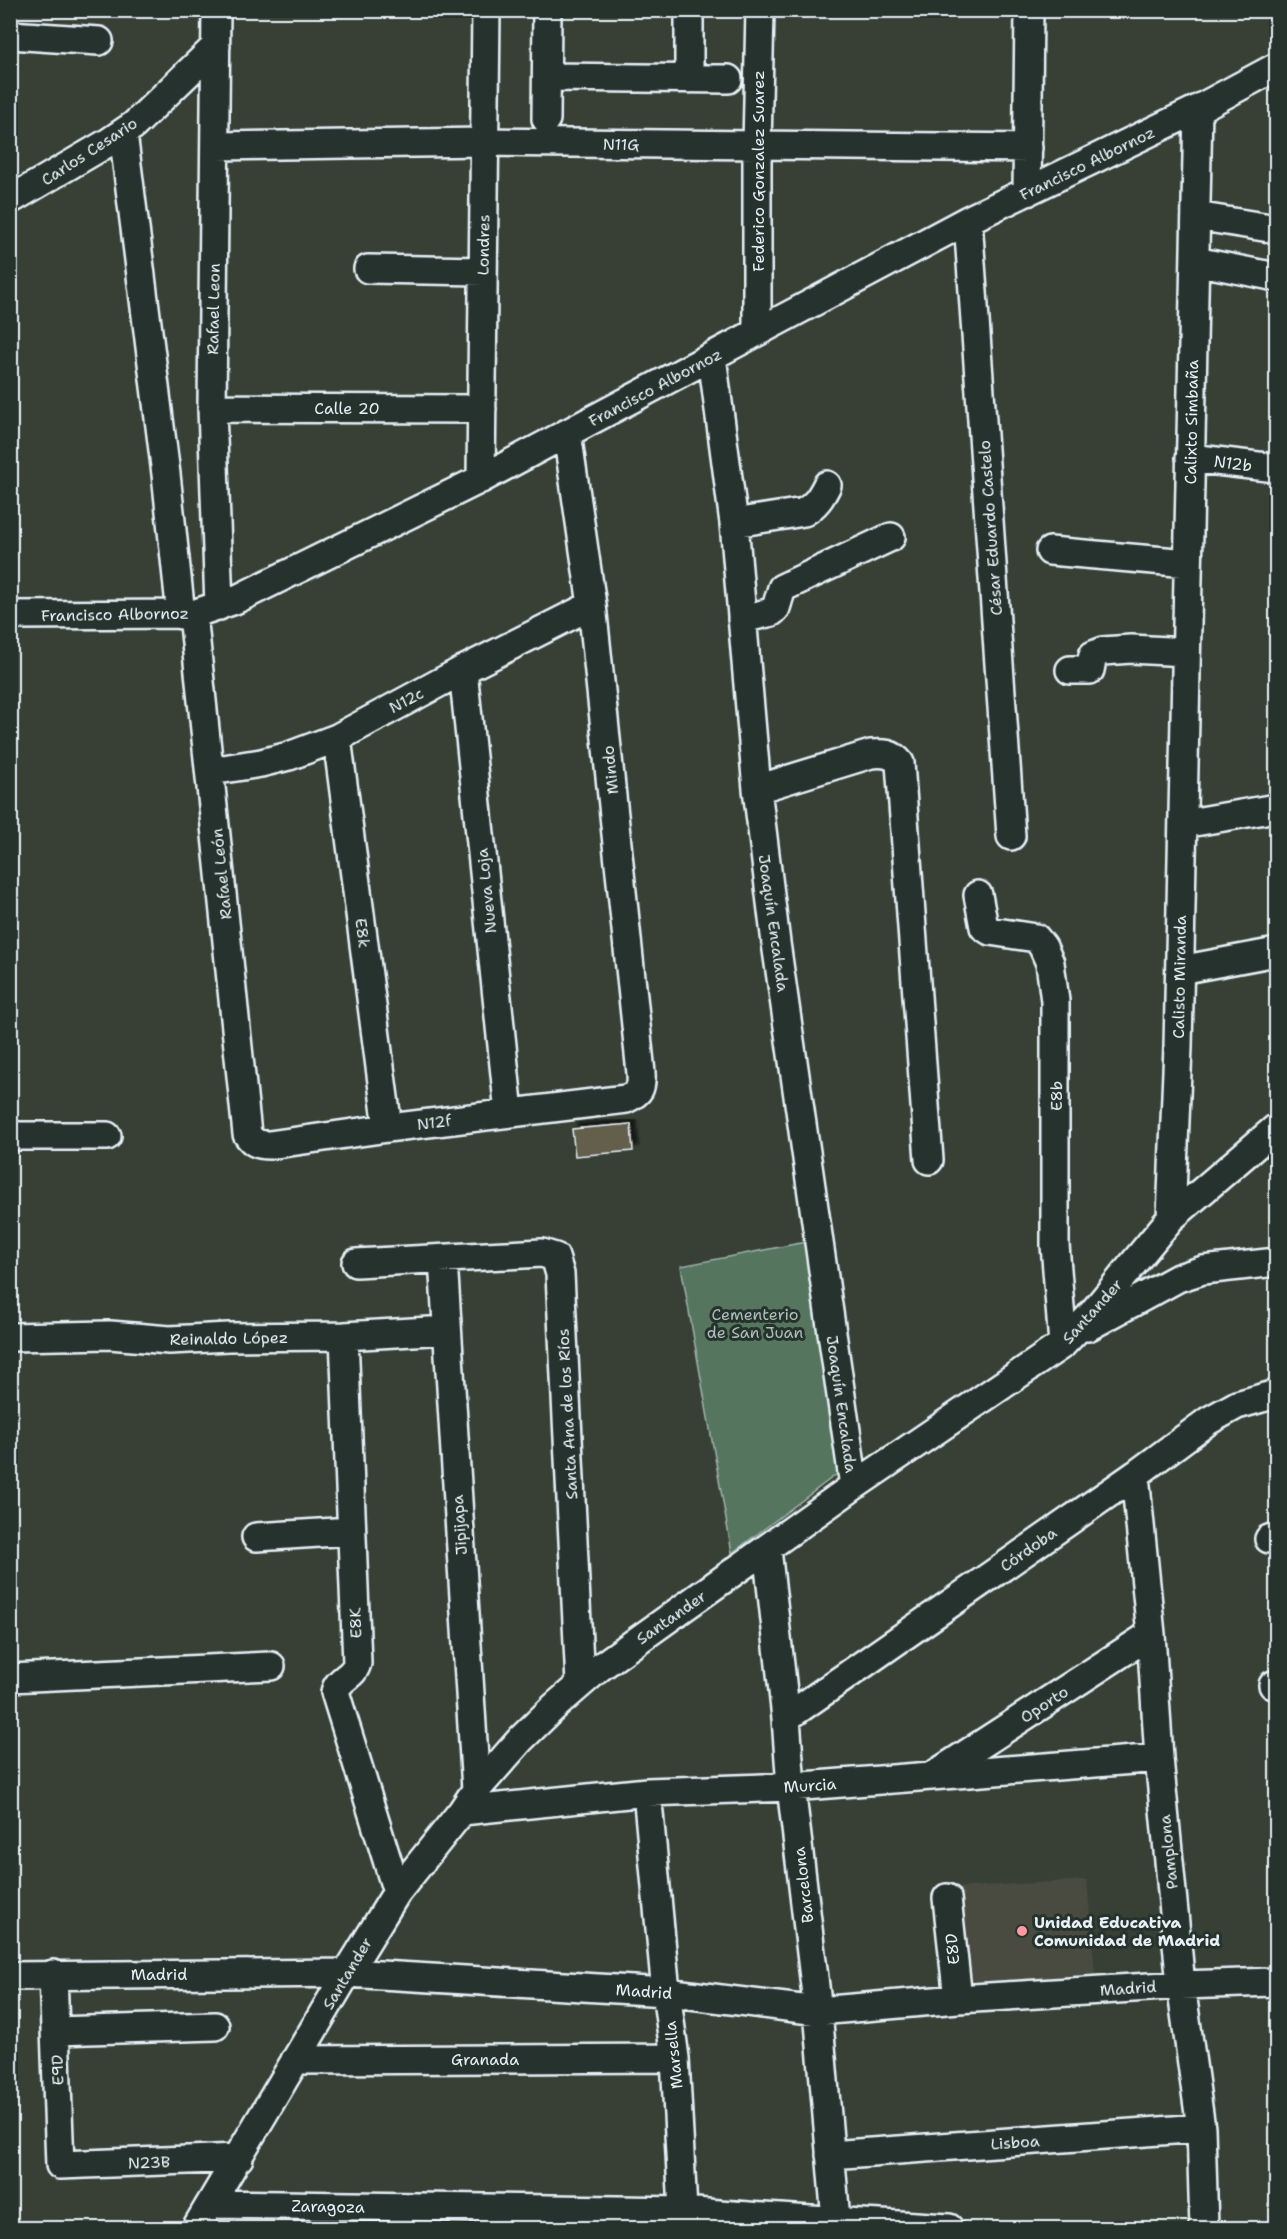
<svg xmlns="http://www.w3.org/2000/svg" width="1287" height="2239" font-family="'Shantell Sans',sans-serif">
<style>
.built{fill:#484c41}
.green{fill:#55755e;stroke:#9eb3ab;stroke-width:1.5}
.building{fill:#635f4c;stroke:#e8f1f8;stroke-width:1.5;filter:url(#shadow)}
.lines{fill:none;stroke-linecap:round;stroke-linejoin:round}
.minor-casing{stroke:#e8f1f8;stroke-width:32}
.minor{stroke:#26332d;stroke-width:27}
.poi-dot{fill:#ff9aa2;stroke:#26332d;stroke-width:2}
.labels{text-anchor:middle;stroke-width:6;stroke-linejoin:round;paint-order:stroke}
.street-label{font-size:16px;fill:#e8f1f8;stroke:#26332d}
.park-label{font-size:16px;fill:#adbfba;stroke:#26332d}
.poi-label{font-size:16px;font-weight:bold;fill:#e8f1f8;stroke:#26332d;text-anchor:start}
</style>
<defs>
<filter id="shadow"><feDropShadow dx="5.5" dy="-5.5" stdDeviation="1.5" flood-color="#0009"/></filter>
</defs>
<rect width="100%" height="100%" fill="#384036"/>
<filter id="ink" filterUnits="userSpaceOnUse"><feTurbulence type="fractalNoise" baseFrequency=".0167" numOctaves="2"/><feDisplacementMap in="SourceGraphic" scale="12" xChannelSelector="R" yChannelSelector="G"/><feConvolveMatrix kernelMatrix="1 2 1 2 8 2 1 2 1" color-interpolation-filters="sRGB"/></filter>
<g filter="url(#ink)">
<!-- built -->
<path class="built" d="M1087,1880L1095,1974L959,1988L950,1888Z"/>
<!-- green -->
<path class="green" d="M806,1242L841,1471L732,1553L681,1266Z"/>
<!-- building -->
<path class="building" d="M631,1124L633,1151L575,1156L572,1129Z"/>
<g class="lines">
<defs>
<path id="minor" d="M216,10L212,408L219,606
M10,35L99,41
M547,77L728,79
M689,79V10
M546,119L547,10
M123,133L166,474L181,615
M215,146L484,142L1028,148
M1027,192L1029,10
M10,200L109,142L134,125L216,46
M1196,216L1276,229
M968,220L1011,836
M1195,261L1276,277
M368,269L483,271
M757,331V146L760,10
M712,357L734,523L757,789L776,943L854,1486
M212,408L482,409
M1190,458L1276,468
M481,479L486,10
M734,523L804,512C816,505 821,497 827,485
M1050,551L1188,563
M193,614L247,1134C253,1143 258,1145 269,1145L388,1128L626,1099C640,1093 642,1088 641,1073L592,605L567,433
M10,615L193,614L235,600L481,479L968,220L1198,109L1276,67
M742,619L772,612L776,608L782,588L891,537
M463,670L509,1113
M1070,670H1090L1093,655L1103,651L1131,649L1186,652
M337,738L388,1128
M211,771L261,763L289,756L337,738L463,670L592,605
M757,789L871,754C884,753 892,753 900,763L929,1160
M1183,824L1276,808
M978,895L984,927L990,931L1036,938L1043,947L1050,963L1055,1001V1245L1063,1344
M1180,970L1276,952
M10,1136H107
M1171,1218L1178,1047L1198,109
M443,1259L476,1790
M356,1263L542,1253L555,1257L560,1274L580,1684
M1088,1327L1178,1278L1203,1270L1276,1262
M344,1336L357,1663C354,1677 338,1678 335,1692L397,1892
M10,1337L110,1335L169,1340L229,1337L344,1336L447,1330
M1135,1475L1151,1634L1159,1758L1181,1985L1201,2128L1204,2228
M256,1537L351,1531
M1269,1539L1276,1537
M767,1549L786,1718L791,1787L818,2011L836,2220
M10,1678L271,1666
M1273,1685L1276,1684
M786,1718L1135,1475L1208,1421L1237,1405L1276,1394
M937,1773L1151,1634
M647,1792L666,1992L675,2058L683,2211
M462,1811L647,1792L791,1787L1159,1758
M947,1898L958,1999
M53,1974L60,2165L239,2158
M10,1976L347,1973L666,1992L818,2011L958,1999L1181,1985L1276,1982
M56,2031L215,2026
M295,2060L675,2058
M830,2155L1201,2128
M211,2204L683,2211C771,2219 860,2222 949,2228
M196,2228L347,1973L397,1892L462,1811L476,1790L521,1739L554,1707L599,1668L854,1486L1063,1344L1090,1316L1171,1218L1276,1128"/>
</defs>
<!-- minor casing -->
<use href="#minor" class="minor-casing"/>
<!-- minor -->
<use href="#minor" class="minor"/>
</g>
</g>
<!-- markers -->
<circle class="poi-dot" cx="1022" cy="1931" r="6"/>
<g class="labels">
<!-- street labels -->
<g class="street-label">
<text transform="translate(621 144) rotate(1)" y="6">N11G</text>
<text transform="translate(89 151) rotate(-33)" y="6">Carlos Cesario</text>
<text transform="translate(1087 163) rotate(-26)" y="6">Francisco Albornoz</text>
<text transform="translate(758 171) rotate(-90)" y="6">Federico Gonzalez Suarez</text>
<text transform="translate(483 245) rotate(-89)" y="6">Londres</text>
<text transform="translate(213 309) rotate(-89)" y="6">Rafael Leon</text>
<text transform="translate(655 387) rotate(-28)" y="6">Francisco Albornoz</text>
<text x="347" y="414">Calle 20</text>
<text transform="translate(1191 422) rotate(-89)" y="6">Calixto Simbaña</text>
<text transform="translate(1233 463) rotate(7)" y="6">N12b</text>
<text transform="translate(990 528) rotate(-94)" y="6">César Eduardo Castelo</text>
<text transform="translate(115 614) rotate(-1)" y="6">Francisco Albornoz</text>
<text transform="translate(406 700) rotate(-28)" y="6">N12c</text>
<text transform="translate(610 770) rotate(-96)" y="6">Mindo</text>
<text transform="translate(221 874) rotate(-96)" y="6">Rafael León</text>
<text transform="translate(486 891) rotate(-96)" y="6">Nueva Loja</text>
<text transform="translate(774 923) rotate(82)" y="6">Joaquín Encalada</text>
<text transform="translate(363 933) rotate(83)" y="6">E8k</text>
<text transform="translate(1179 977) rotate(-89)" y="6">Calisto Miranda</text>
<text transform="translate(1056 1096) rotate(-89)" y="6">E8b</text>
<text transform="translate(434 1122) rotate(-7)" y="6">N12f</text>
<text transform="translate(1092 1311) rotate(-48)" y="6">Santander</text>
<text transform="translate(229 1338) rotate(-1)" y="6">Reinaldo López</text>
<text transform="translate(842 1404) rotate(82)" y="6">Joaquín Encalada</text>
<text transform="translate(567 1414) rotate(-93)" y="6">Santa Ana de los Ríos</text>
<text transform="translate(459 1525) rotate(-94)" y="6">Jipijapa</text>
<text transform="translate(1028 1549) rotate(-35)" y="6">Córdoba</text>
<text transform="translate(671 1617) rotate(-35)" y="6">Santander</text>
<text transform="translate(355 1623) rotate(-92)" y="6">E8K</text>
<text transform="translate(1044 1704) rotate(-33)" y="6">Oporto</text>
<text transform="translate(810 1785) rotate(-4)" y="6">Murcia</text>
<text transform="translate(1168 1852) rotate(-96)" y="6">Pamplona</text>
<text transform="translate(803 1885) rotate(-97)" y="6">Barcelona</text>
<text transform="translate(952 1949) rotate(-96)" y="6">E8D</text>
<text transform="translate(347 1973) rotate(-59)" y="6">Santander</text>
<text x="159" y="1980">Madrid</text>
<text transform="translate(1128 1988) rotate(-4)" y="6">Madrid</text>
<text transform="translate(644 1991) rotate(4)" y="6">Madrid</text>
<text transform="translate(673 2055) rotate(-96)" y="6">Marsella</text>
<text x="485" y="2065">Granada</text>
<text transform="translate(57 2070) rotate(-92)" y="6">E9D</text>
<text transform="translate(1015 2142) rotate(-4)" y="6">Lisboa</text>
<text transform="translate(149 2162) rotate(-2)" y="6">N23B</text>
<text transform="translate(328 2206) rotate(1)" y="6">Zaragoza</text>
</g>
<!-- park labels -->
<g class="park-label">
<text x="755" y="1320">Cementerio<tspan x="755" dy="18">de San Juan</tspan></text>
</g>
<!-- poi labels -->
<g class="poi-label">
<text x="1034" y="1928">Unidad Educativa<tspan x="1034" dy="18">Comunidad de Madrid</tspan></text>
</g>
</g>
<!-- margin -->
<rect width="1287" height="2239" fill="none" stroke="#26332d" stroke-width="36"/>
<rect x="18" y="18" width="1251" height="2203" fill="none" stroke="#e8f1f8" stroke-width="2" filter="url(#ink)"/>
</svg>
